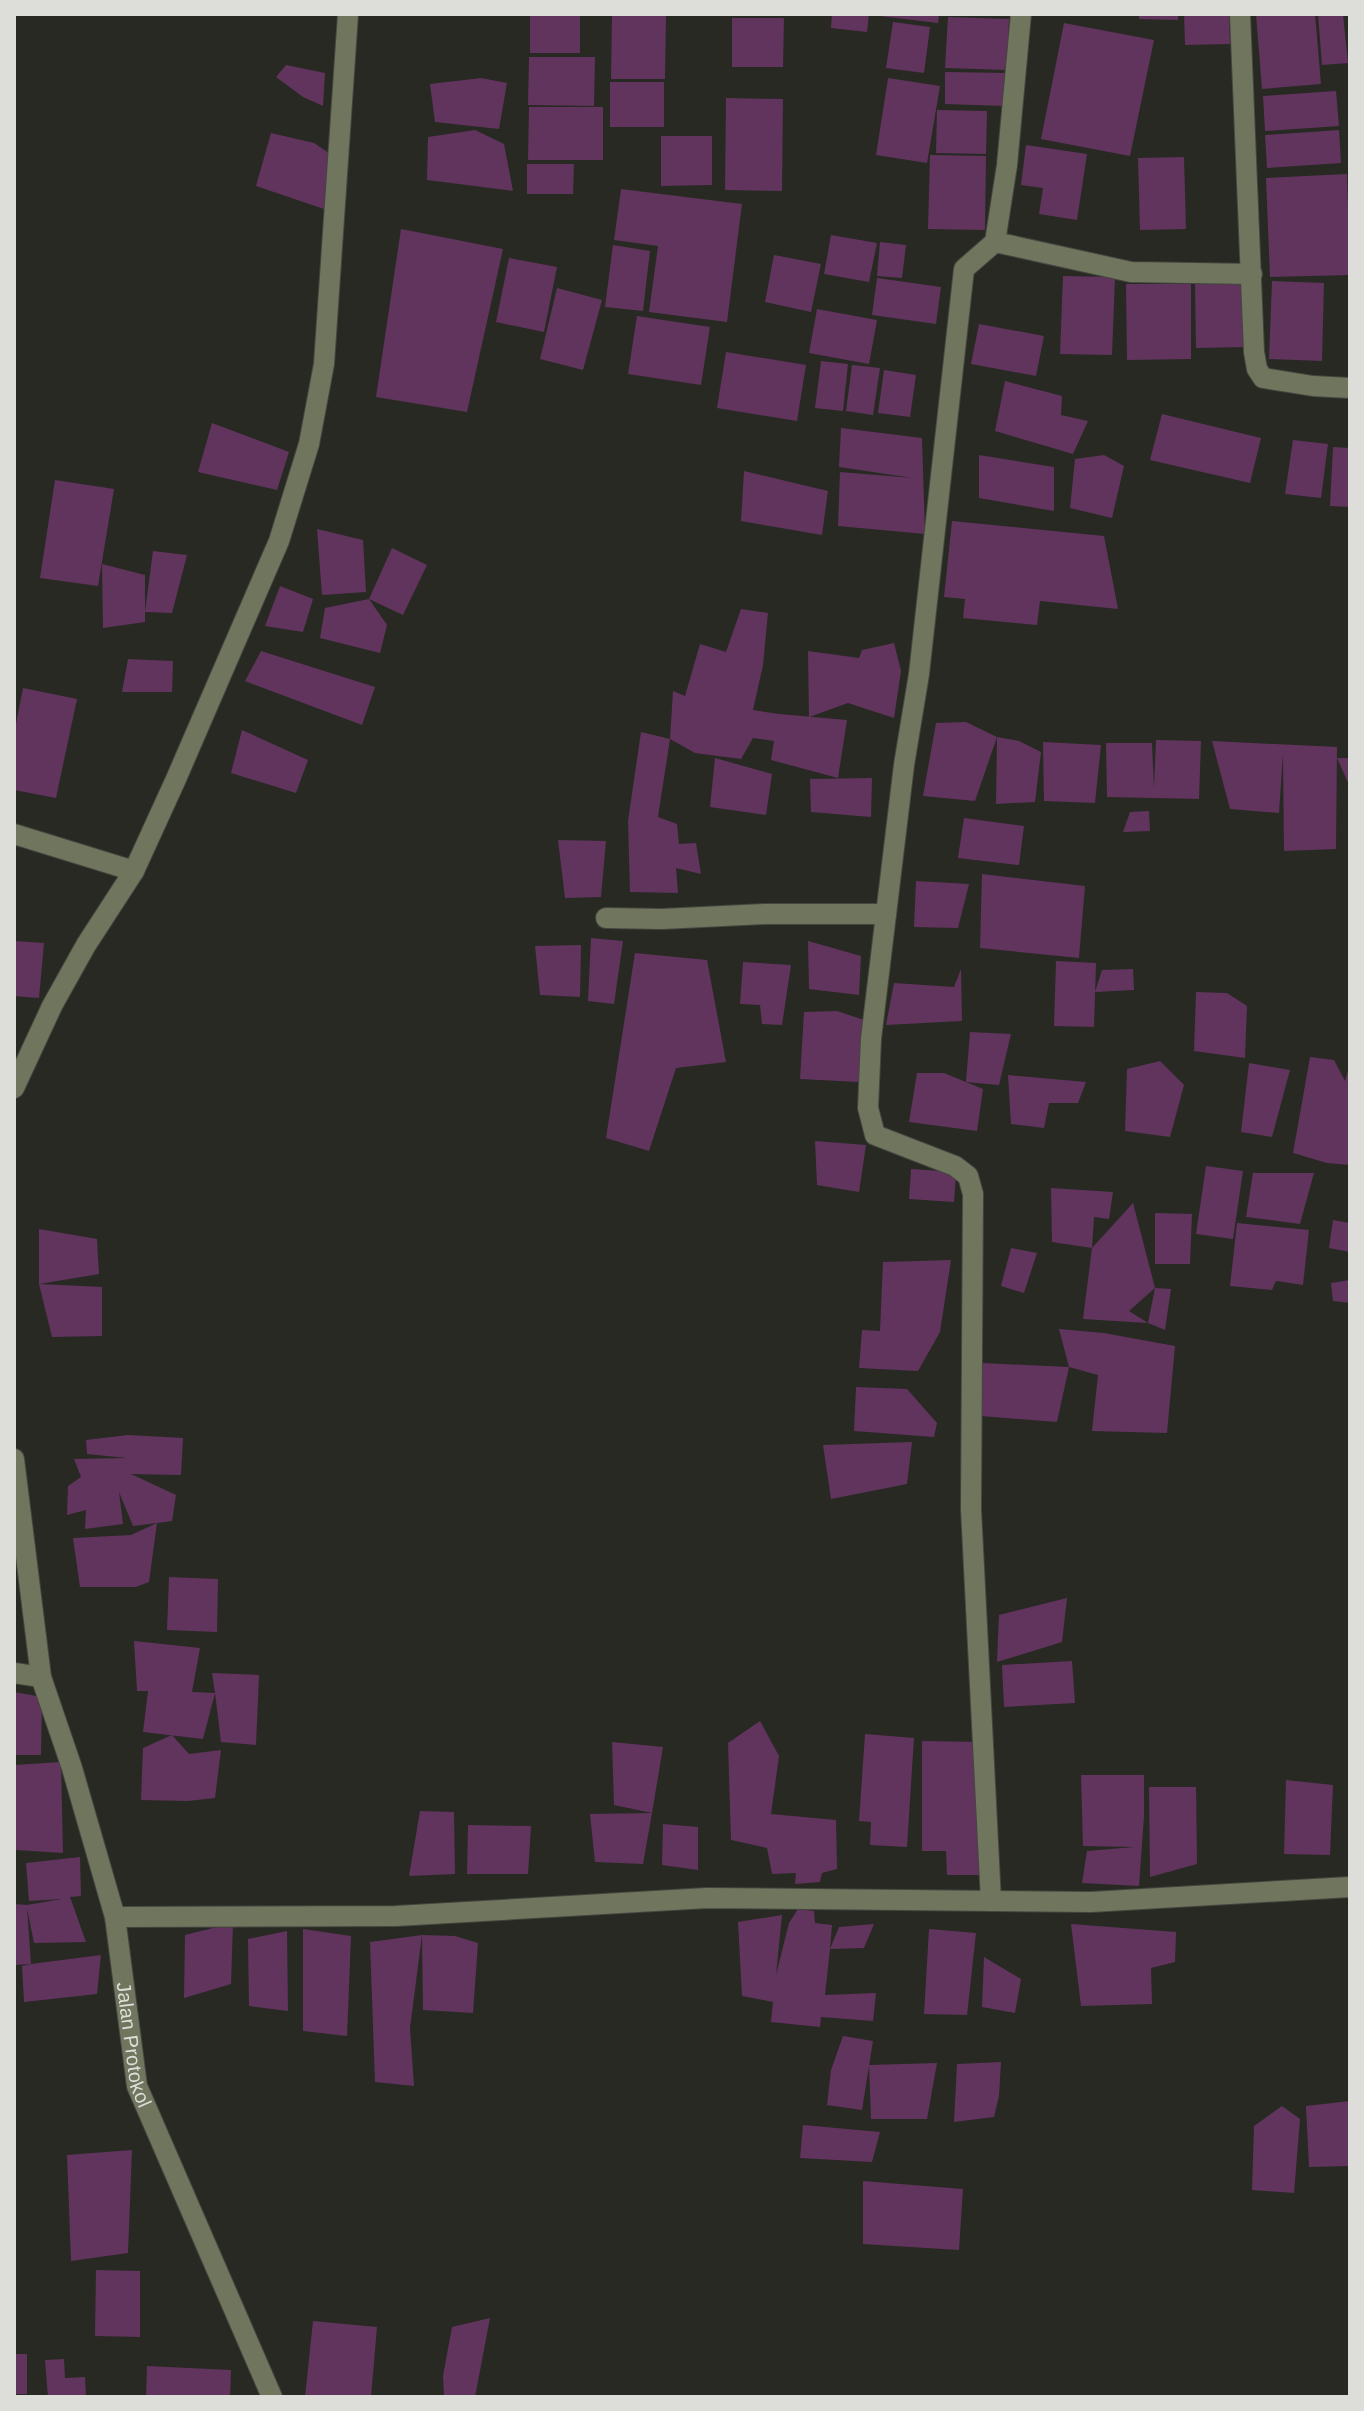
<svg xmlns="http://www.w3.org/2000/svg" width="1364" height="2411" font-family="Arial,sans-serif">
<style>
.building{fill:#60345d}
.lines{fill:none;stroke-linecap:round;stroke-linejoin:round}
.minor-casing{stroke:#454640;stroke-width:22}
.minor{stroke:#70765d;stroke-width:20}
.labels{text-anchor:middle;stroke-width:6;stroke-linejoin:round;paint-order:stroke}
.street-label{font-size:20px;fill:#dddeda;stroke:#11110f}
</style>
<rect width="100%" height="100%" fill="#282923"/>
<!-- building -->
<path class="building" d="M530,14H580V53H530Z
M612,14H666L665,79H611Z
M832,14H869L867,32L831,28Z
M880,14H939L938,23L880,16Z
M1139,14H1178V20L1139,19Z
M1184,14H1229L1230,44L1185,45Z
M1256,14H1315L1321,84L1262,89Z
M1318,14H1343L1348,63L1322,65Z
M948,17L1009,19L1007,70L945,68Z
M732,18H784L783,67H732Z
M893,22L930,27L924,73L886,68Z
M1064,23L1154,40L1130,156L1041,139Z
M529,57H595L594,106L528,105Z
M286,65L325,73L323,106L303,97L276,77Z
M945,72L1006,73L1005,106L945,104Z
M481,78L507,83L499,129L435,122L430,84Z
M888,78L940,86L927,163L876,155Z
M610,82H664V127H610Z
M1336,91L1339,126L1265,131L1263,96Z
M726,98L783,99L782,191L725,190Z
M529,107H603V160H528Z
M937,110L987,111L986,154L936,153Z
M475,130L504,144L513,191L427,180L428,137Z
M1339,130L1341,163L1267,168L1265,135Z
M271,133L314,143L332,155L324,209L256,186Z
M661,136H712V185L661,186Z
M1026,145L1087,154L1077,220L1039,214L1043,188L1021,185Z
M930,155L986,156L985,230L928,229Z
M1184,157L1186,229L1140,230L1138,158Z
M527,164H574L573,194H527Z
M1347,174L1350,275L1270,277L1266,178Z
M621,189L742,204L727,322L649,312L658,246L614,240Z
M401,229L503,249L467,412L376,397Z
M831,235L877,243L869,282L824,274Z
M880,242L906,245L902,278L877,276Z
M613,245L650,251L643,311L605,307Z
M774,255L821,264L811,312L765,302Z
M509,258L557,267L544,332L496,322Z
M1063,276L1115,277L1112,355L1060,354Z
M877,278L941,287L936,324L872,315Z
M1272,281L1324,283L1322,361L1269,359Z
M1244,282V347L1196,348L1195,283Z
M1126,284H1191V359L1127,360Z
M557,288L602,300L583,370L540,359Z
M817,309L877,320L869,364L809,353Z
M637,316L710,327L701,385L628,374Z
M979,324L1044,336L1036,376L971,364Z
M726,352L806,365L797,421L717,408Z
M821,361L848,364L843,411L815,408Z
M852,365L880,368L873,415L846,411Z
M884,370L916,375L910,417L878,413Z
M1005,381L1062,396L1061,415L1088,421L1073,454L995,431Z
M1162,414L1261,438L1250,483L1150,460Z
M212,423L289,452L277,490L198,472Z
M841,428L922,438L925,534L838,526L840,472L913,478L839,467Z
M1293,440L1328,444L1321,498L1285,494Z
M1333,447L1350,448V507L1330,506Z
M979,455L1054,467V511L979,498Z
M1104,455L1124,466L1112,518L1070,508L1075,459Z
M744,471L828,491L822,535L741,521Z
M55,480L114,489L98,586L40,578Z
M952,521L1104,536L1118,609L1040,601L1037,625L963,618L965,599L944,597Z
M317,529L363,540L366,592L322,595Z
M392,548L427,565L403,615L369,599L387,625L380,653L320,638L325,608L369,599Z
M153,551L187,555L172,613L145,612Z
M102,564L145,575V622L103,628Z
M280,586L313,599L303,632L265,626Z
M741,609L768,613L763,665L753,710L779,714L847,720L838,778L771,760L774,741L753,738L741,759L695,753L670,739L673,691L685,696L700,644L726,652Z
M894,643L901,671L894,718L848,703L809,717L808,651L859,658L862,650Z
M261,651L375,687L362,725L245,681Z
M128,659L173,661L172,692H122Z
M23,688L77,699L56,798L14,790V734Z
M966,722L997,737L975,801L923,796L936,723Z
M242,730L308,760L296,793L231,773Z
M641,732L670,739L658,817L677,824L679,844L696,843L701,874L676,868L678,893L630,892L628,821Z
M997,737L1019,741L1041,752L1035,802L996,804Z
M1156,740L1201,741L1199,799L1107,797L1106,743H1152L1154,788Z
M1212,741L1337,747L1336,849L1284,851L1283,753L1279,813L1230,809Z
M1043,742L1101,745L1095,803L1044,801Z
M715,758L772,774L766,815L710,807Z
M1337,758H1350V787Z
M872,778L871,817L811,812L810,779Z
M1149,811L1150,831L1123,832L1130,812Z
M964,818L1024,826L1019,865L958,858Z
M558,840L606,841L601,897L565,898Z
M982,874L1085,886L1079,958L980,948Z
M916,881L969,884L958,928L914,927Z
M591,938L623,941L614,1004L588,1001Z
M14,941L44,943L39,998L14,996Z
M808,941L861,956L859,995L809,989Z
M581,945L580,997L540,995L535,946Z
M635,953L707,960L726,1062L676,1068L649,1151L606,1138Z
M1056,961L1096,963L1094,1027L1054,1026Z
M743,962L791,965L782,1025L762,1024L760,1005L740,1004Z
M961,969L962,1021L886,1025L894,983L954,987Z
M1133,969L1134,990L1095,992L1102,970Z
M1196,992L1227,993L1247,1006L1245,1058L1194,1051Z
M837,1011L867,1021L859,1082L800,1079L804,1012Z
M970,1032L1011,1034L999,1085L966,1082Z
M1310,1057L1334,1060L1345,1081L1350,1063V1165L1327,1163L1293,1153Z
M1160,1061L1184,1085L1170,1137L1125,1131L1127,1069Z
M1249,1063L1290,1070L1272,1137L1241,1132Z
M917,1073H944L983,1089L977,1131L909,1122Z
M1008,1075L1086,1082L1078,1103H1049L1044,1128L1011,1124Z
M815,1141L866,1145L859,1192L817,1185Z
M1206,1166L1243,1171L1233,1239L1196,1234Z
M911,1169L956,1172L954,1202L909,1199Z
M1253,1173H1314L1300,1224L1246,1217Z
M1051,1188L1113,1192L1109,1219L1094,1217L1092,1248L1133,1203L1155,1288L1129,1311L1148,1323L1083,1319L1092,1248L1052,1242Z
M1155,1213L1192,1214L1190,1264H1155Z
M1333,1220L1350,1223V1252L1329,1248Z
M1237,1223L1309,1230L1303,1285L1276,1281L1272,1290L1230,1286Z
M39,1229L97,1239L99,1274L39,1284Z
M1011,1248L1037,1253L1024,1293L1001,1286Z
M951,1260L940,1332L918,1371L859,1368L862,1330L880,1331L883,1262Z
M1350,1280V1303L1333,1301L1331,1283Z
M39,1284L102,1287V1336L52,1337Z
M1155,1288L1171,1289L1165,1330L1148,1323Z
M1059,1329L1104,1333L1175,1346L1167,1433L1092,1431L1098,1375L1069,1367L1057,1422L981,1416V1363L1069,1367Z
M856,1387L907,1389L937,1423L934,1437L854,1431Z
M128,1435L183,1438L181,1475L131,1474L176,1495L172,1521L157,1523L149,1582L136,1587H80L73,1538L131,1535L157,1523L133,1526L119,1492L123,1524L85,1529L86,1510L67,1515L68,1486L81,1477L74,1459L127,1458L87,1454L86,1440Z
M912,1442L907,1484L831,1499L823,1445Z
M169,1577L218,1579L217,1632L167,1630Z
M1067,1598L1062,1642L997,1662L999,1615Z
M134,1641L200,1648L192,1692L215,1693L212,1673L259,1675L256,1745L221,1742L215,1693L203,1739L143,1732L148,1691H137Z
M1072,1661L1075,1703L1004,1707L1002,1665Z
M14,1692L42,1697L41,1755H14Z
M760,1721L779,1756L771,1814L836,1820L837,1869L822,1873L820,1882L795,1884L796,1873L772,1874L767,1848L731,1840L728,1743Z
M865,1734L914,1738L907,1847L870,1845L871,1822L859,1821Z
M172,1735L189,1754L221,1750L215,1798L188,1801L141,1800L143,1748Z
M922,1741L982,1742L981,1875H947L946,1851H922Z
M612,1742L663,1747L652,1813L643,1864L595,1862L590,1814L652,1813L614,1805Z
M61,1762L63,1853L16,1850L14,1765Z
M1081,1775H1144V1816L1139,1886L1082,1883L1087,1851L1135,1847L1083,1846Z
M1286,1780L1333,1785L1330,1855L1284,1854Z
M1149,1787H1196L1197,1864L1150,1877Z
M420,1811L454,1812L455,1874L409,1876Z
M663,1824L698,1827V1870L662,1865Z
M468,1825L531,1826L528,1874H467Z
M80,1857L81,1896L70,1897L86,1942L34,1943L27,1908L31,1964L101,1955L97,1994L24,2002L22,1966L31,1964L14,1965V1904L27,1905L62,1899L29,1901L26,1863Z
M798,1909L814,1911L815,1923L832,1925L830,1949L839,1927L874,1924L864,1948L830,1949L825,1995L876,1993L873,2021L821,2017L820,2027L771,2022L773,2002L742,1996L738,1922L782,1915L776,1975L789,1923Z
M233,1923L231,1984L184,1998L185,1935Z
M1071,1924L1176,1932L1175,1962L1151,1968L1152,2004L1081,2006Z
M303,1929L351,1936L347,2036L303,2031Z
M929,1929L976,1933L967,2015L924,2014Z
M287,1931L288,2011L249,2006L248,1939Z
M422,1935L410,2028L414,2086L375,2082L370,1942Z
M422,1935L455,1936L478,1943L473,2013L423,2010Z
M984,1957L1021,1979L1015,2013L982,2007Z
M843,2036L873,2041L862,2110L827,2105L831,2070Z
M1001,2062L999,2096L994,2117L954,2122L957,2064Z
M937,2063L927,2119H871L869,2065Z
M1350,2101V2166L1309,2167L1306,2106Z
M1282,2106L1300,2119L1294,2193L1252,2190L1254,2126Z
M803,2125L880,2132L872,2162L800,2158Z
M132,2150L128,2253L71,2261L67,2155Z
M863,2181L963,2189L959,2250L863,2244Z
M96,2270L140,2271V2337L95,2336Z
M490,2318L475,2397H444L443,2376L452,2327Z
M313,2321L377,2327L371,2397H305Z
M14,2354H27V2394H14Z
M64,2359L65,2378L85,2377L86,2397H48L45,2360Z
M147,2366L231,2370L230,2397H146Z"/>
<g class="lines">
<defs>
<g id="minor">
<path d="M1240,14L1254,352L1257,369L1263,378L1313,386L1350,388"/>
<path d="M995,242L1131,272L1252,274"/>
<path d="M14,834L134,871"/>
<path d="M606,918L662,919L765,914H886"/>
<path d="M14,1088L52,1006L86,945L134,871L176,779L279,541L309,444L324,364L348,14"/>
<path id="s1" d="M14,1459L41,1677L72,1768L115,1917L137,2086L272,2397"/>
<path d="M14,1673L41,1677"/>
<path d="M991,1901L971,1509L973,1194L968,1176L955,1166L875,1135L868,1108L871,1039L904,765L919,674L964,269L995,242L1007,165L1021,14"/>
<path d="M115,1917L396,1916L707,1898L1091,1902L1350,1887"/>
</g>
</defs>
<!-- minor casing -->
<use href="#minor" class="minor-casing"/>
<!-- minor -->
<use href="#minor" class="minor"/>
</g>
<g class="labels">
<!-- street labels -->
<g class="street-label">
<text dy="7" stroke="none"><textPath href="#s1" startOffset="600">Jalan Protokol</textPath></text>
</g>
</g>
<!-- border -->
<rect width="1364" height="2411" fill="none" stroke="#dddeda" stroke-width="32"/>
</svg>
